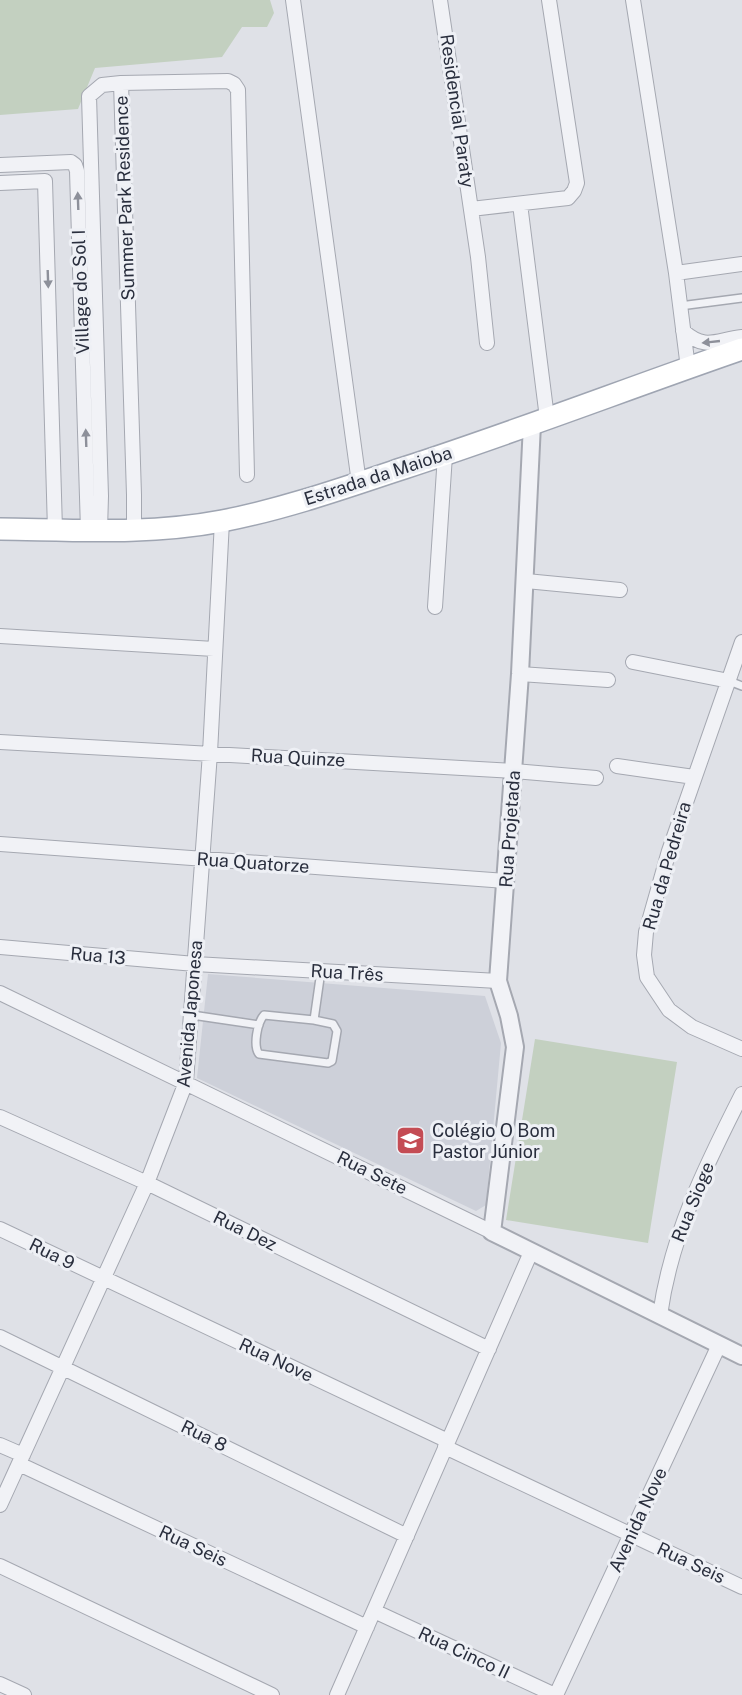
<svg xmlns="http://www.w3.org/2000/svg" width="742" height="1695" font-family="'Public Sans',sans-serif">
<style>
.built{fill:#cdd0d9}
.green{fill:#c3d0c0}
.lines{fill:none;stroke-linecap:round;stroke-linejoin:round}
.service-casing{stroke:#a5a8b1;stroke-width:10}
.minor-casing{stroke:#a5a8b1;stroke-width:16}
.tertiary-casing{stroke:#a5a8b1;stroke-width:20}
.primary-casing{stroke:#9fa5b2;stroke-width:24}
.service{stroke:#f1f2f6;stroke-width:7}
.minor{stroke:#f1f2f6;stroke-width:14}
.tertiary{stroke:#f1f2f6;stroke-width:16}
.primary{stroke:#fff;stroke-width:21}
.oneway{fill:#8d909a}
.labels{text-anchor:middle;stroke-width:6;stroke-linejoin:round;paint-order:stroke}
.street-label{font-size:18px;fill:#292e3d;stroke:#eef0f5}
.poi-label{font-size:18px;fill:#292e3d;stroke:#eef0f5;text-anchor:start}
</style>
<rect width="100%" height="100%" fill="#dfe1e7"/>
<!-- built -->
<path class="built" d="M208,974L485,996L501,1043L486,1205L476,1211L197,1078Z"/>
<!-- green -->
<path class="green" d="M0,0H270L274,13L267,27H242L222,57L95,68L78,109L0,115Z
M535,1039L677,1062L648,1243L506,1220Z"/>
<g class="lines">
<defs>
<path id="service" d="M680,306L742,298
M729,681L742,686
M192,1015L259,1025
M264,1015L314,1020L333,1024L337,1031L332,1061L328,1063L259,1054C253,1046 257,1023 264,1015Z
M314,1020L321,971"/>
<path id="minor" d="M293,0L359,483
M440,0L478,257L487,343
M633,0L676,273L688,368
M0,165L71,162L75,165L77,171L88,530
M0,183L45,181L55,530
M520,204L547,418
M471,209L568,198L574,191L577,183L549,0
M676,273L742,264
M683,331C706,351 715,340 742,337
M100,530L101,496L89,96L102,85L121,83
M134,530V495L121,83L228,81L234,84L238,90L247,475
M526,581L620,590
M435,607L445,455
M0,636L214,649
M742,642L669,851L646,932L644,955L647,977L669,1010L692,1027L742,1049
M633,662L729,681
M520,674L608,680
M0,742L514,771L596,778
M617,766L694,777
M0,844L506,881
M0,947L195,964L498,981
M0,993L492,1232
M0,1117L147,1183L489,1349
M0,1229L448,1441
M660,1315C671,1235 706,1165 742,1094
M0,1337L407,1536
M0,1445L23,1455
M445,1447L742,1587
M19,1464L367,1627
M0,1505L147,1183L186,1082L210,753L222,521
M0,1566L272,1695
M374,1611L555,1695
M0,1684L24,1695
M337,1695L531,1252
M556,1695L719,1345"/>
<path id="tertiary" d="M532,424L520,674L498,981L509,1016L515,1047L492,1232L742,1356"/>
<path id="primary" d="M0,529C74,530 149,535 222,521C284,509 344,488 404,468C518,431 629,388 742,349"/>
</defs>
<!-- service casing -->
<use href="#service" class="service-casing"/>
<!-- minor casing -->
<use href="#minor" class="minor-casing"/>
<!-- tertiary casing -->
<use href="#tertiary" class="tertiary-casing"/>
<!-- primary casing -->
<use href="#primary" class="primary-casing"/>
<!-- service -->
<use href="#service" class="service"/>
<!-- minor -->
<use href="#minor" class="minor"/>
<!-- tertiary -->
<use href="#tertiary" class="tertiary"/>
<!-- primary -->
<use href="#primary" class="primary"/>
</g>
<!-- one-way arrows -->
<defs><path id="oneway-solid" d="M-6-.8H1V-3.2L6.5 0L1 3.2V.8H-6Z" transform="scale(1.5)"/></defs>
<g class="oneway">
<use href="#oneway-solid" transform="translate(78 201) rotate(-92)"/>
<use href="#oneway-solid" transform="translate(48 279) rotate(88)"/>
<use href="#oneway-solid" transform="translate(711 342) rotate(174)"/>
<use href="#oneway-solid" transform="translate(86 438) rotate(-92)"/>
</g>
<!-- icons -->
<defs>
<symbol id="school-square" viewBox="-11 -11 22 22"><rect x="-9" y="-9" width="18" height="18" rx="4" fill="#c44c54" stroke="#eef0f5"/><path d="M0-5L7-2L0 1L-7-2ZM-4 1L0 2.5L4 1V4Q0 6-4 4Z" fill="#fff"/></symbol>
</defs>
<g fill-rule="evenodd">
<use href="#school-square" x="394" y="1124" width="33" height="33"/>
</g>
<g class="labels">
<!-- street labels -->
<g class="street-label">
<text transform="translate(457 111) rotate(82)" y="6">Residencial Paraty</text>
<text transform="translate(125 198) rotate(-92)" y="6">Summer Park Residence</text>
<text transform="translate(81 292) rotate(-92)" y="6">Village do Sol I</text>
<text transform="translate(378 476) rotate(-18)" y="6">Estrada da Maioba</text>
<text transform="translate(298 758) rotate(3)" y="6">Rua Quinze</text>
<text transform="translate(510 829) rotate(-86)" y="6">Rua Projetada</text>
<text transform="translate(253 863) rotate(4)" y="6">Rua Quatorze</text>
<text transform="translate(667 866) rotate(-74)" y="6">Rua da Pedreira</text>
<text transform="translate(98 956) rotate(5)" y="6">Rua 13</text>
<text transform="translate(347 973) rotate(3)" y="6">Rua Três</text>
<text transform="translate(190 1014) rotate(-85)" y="6">Avenida Japonesa</text>
<text transform="translate(372 1173) rotate(26)" y="6">Rua Sete</text>
<text transform="translate(693 1202) rotate(-68)" y="6">Rua Sioge</text>
<text transform="translate(245 1231) rotate(26)" y="6">Rua Dez</text>
<text transform="translate(52 1254) rotate(26)" y="6">Rua 9</text>
<text transform="translate(276 1360) rotate(25)" y="6">Rua Nove</text>
<text transform="translate(204 1436) rotate(26)" y="6">Rua 8</text>
<text transform="translate(638 1520) rotate(-65)" y="6">Avenida Nove</text>
<text transform="translate(193 1546) rotate(25)" y="6">Rua Seis</text>
<text transform="translate(691 1563) rotate(25)" y="6">Rua Seis</text>
<text transform="translate(464 1653) rotate(25)" y="6">Rua Cinco II</text>
</g>
<!-- poi labels -->
<g class="poi-label">
<text x="432" y="1137">Colégio O Bom<tspan x="432" dy="21">Pastor Júnior</tspan></text>
</g>
</g>
</svg>
